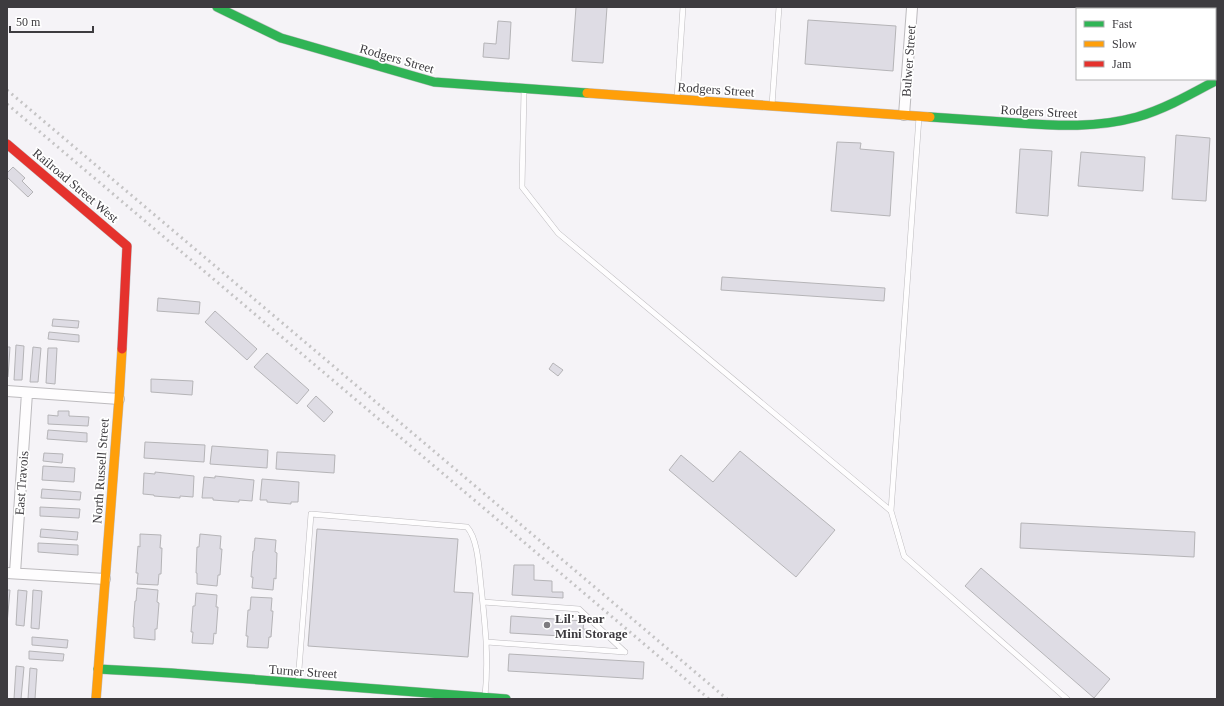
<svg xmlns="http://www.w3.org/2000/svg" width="1224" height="706" font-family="Georgia,serif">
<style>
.building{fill:#dedce4;stroke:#b5b4b7}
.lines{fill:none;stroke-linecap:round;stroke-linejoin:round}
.lane-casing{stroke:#bdbbbe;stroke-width:6}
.street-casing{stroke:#bdbbbe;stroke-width:12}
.fast-casing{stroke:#bdbbbe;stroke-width:10}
.slow-casing{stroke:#bdbbbe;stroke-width:10}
.jam-casing{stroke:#bdbbbe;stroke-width:10}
.lane{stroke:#fefdfe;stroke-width:5}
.street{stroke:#fefdfe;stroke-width:10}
.fast{stroke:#30b455;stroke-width:9}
.slow{stroke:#ff9f0a;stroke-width:9}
.jam{stroke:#e5322d;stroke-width:9}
.rail{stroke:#c5c4c5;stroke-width:3;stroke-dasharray:2 4;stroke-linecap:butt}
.poi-dot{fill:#7d7b7f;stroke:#fff;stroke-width:1.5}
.labels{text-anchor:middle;stroke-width:3.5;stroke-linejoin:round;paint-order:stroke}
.street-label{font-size:13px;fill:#3d3b3f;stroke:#fff}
.poi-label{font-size:13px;font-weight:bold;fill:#3d3b3f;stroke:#fff;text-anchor:start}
</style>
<rect width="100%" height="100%" fill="#f5f3f7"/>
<!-- building -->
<path class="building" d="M576,7H607L603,63L572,61Z
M808,20L896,26L893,71L805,64Z
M498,21L511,22L509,59L483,57L484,43L496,44Z
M1176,135L1210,138L1206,201L1172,199Z
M837,142L861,143L860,149L894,152L890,216L831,211Z
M1020,149L1052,151L1048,216L1016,213Z
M1081,152L1145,157L1143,191L1078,186Z
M13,167L25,178L22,181L33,192L28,197L7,177V173Z
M722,277L885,288L884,301L721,290Z
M158,298L200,302L199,314L157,311Z
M215,311L257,349L247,360L205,322Z
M53,319L79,321L78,328L52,326Z
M49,332L79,335V342L48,339Z
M16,345L24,346L22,380H14Z
M7,347H10L8,377H7Z
M33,347L41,348L38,382H30Z
M48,348H57L55,384L46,383Z
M267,353L309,390L297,404L254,367Z
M553,363L563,370L558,376L549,369Z
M151,379L193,381L192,395L151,392Z
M316,396L333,412L324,422L307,406Z
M58,411H69V416L89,417L88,426L48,424V415L58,416Z
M48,430L87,433V442L47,439Z
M145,442L205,445L204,462L144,458Z
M212,446L268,450L267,468L210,464Z
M740,451L835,530L796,577L669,470L681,455L713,482Z
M277,452L335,455L334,473L276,469Z
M44,453L63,454L62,463L43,461Z
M43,466L75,468L74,482L42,480Z
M155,472L194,476L193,497L180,496V498L154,496V495L143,494L144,473L155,474Z
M215,476L254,480L252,501L239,500V502L213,500V498H202L204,477L215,478Z
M262,479L299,482L298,502H291V504L267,502V500H260Z
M42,489L81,492L80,500L41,498Z
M40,507L80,509L79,518L40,516Z
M1021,523L1195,532L1194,557L1020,548Z
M41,529L78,532L77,540L40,537Z
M317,529L458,539L454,592L473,593L468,657L308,646Z
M140,534L161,535L160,548H162L161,574H159L158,585L137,584L138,573H136L138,546L140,547Z
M200,534L221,536L220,549H222L220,575H218L217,586L197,584V573H196L197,547H199Z
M255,538L276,540L275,552L277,553L276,579L274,578L273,590L252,588L253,577H251L253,551H254Z
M38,543L78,545V555L38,552Z
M514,565H534V580L552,581V592H563V598L512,595Z
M981,568L1110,679L1094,698L965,586Z
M137,588L158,590L157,602L159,603L157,629H155V640L134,638V627H133L135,601H136Z
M7,590H10L7,624Z
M18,590L27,591L24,626L16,625Z
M33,590L42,591L39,629L31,628Z
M196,593L217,595L216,607H218L216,634L214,633L213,644L192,643L193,632H191L193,606H195Z
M251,597L272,598L271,611H273L271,637H269L268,648L247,647L248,636H246L248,610H250Z
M511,616L584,621L583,629L596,630V638L510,633Z
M32,637L68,640L67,648L32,645Z
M29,651L64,654L63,661L29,659Z
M509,654L644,662L643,679L508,671Z
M16,666L24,667L21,699H14Z
M30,668L37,669L35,699H28Z"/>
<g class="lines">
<defs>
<path id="lane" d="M524,90L522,187L558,233L891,511L904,556L1067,699
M677,98L683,7
M772,105L779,7
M891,511L919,117
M483,602L579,609L625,652
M487,642L625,652
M298,682L311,514L467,527C478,539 479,569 481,586C485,623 489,659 485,696"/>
<path id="street" d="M904,115L912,8
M7,391L119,399
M7,573L105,579
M15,573L27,393"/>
<path id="fast" d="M217,7L281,38L434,82L587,93
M930,117C959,119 989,121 1018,123C1058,126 1097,128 1137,117C1165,109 1191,94 1217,80
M98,669L171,673L506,699"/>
<path id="slow" d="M587,93L930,117
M96,699L119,399L122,349"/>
<path id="jam" d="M7,144L127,246L122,349"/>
</defs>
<!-- lane casing -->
<use href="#lane" class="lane-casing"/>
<!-- street casing -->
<use href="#street" class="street-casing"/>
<!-- fast casing -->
<use href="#fast" class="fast-casing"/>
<!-- slow casing -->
<use href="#slow" class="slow-casing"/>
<!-- jam casing -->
<use href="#jam" class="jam-casing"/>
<!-- lane -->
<use href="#lane" class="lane"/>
<!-- street -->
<use href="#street" class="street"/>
<!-- fast -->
<use href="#fast" class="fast"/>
<!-- slow -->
<use href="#slow" class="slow"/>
<!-- jam -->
<use href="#jam" class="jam"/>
<!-- rail -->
<path class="rail" d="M7,90L727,699
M7,104L709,699"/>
</g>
<!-- markers -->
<circle class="poi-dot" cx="547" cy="625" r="4"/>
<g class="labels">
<!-- street labels -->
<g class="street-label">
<text transform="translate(397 58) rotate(16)" y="5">Rodgers Street</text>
<text transform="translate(908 61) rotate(-86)" y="5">Bulwer Street</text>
<text transform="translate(716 89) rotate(4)" y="5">Rodgers Street</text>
<text transform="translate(1039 111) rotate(3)" y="5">Rodgers Street</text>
<text transform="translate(76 185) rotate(40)" y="5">Railroad Street West</text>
<text transform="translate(100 471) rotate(-86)" y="5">North Russell Street</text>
<text transform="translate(21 483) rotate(-86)" y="5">East Travois</text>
<text transform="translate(303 671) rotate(4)" y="5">Turner Street</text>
</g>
<!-- poi labels -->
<g class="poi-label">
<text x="555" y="623">Lil' Bear<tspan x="555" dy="15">Mini Storage</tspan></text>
</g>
</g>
<!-- border -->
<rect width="1224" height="706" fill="none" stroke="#3d3b3f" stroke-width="16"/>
<!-- legend -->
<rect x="1076" y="8" width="140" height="72" fill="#ffffff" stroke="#b1b1b2"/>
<rect x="1084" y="21" width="20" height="6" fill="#30b455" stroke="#b1b1b2"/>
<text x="1112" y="28" font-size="12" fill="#3d3b3f">Fast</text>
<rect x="1084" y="41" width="20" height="6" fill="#ff9f0a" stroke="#b1b1b2"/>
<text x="1112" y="48" font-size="12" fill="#3d3b3f">Slow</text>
<rect x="1084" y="61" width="20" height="6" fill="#e5322d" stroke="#b1b1b2"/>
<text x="1112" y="68" font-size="12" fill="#3d3b3f">Jam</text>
<!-- scale -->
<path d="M10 26v6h83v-6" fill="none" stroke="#3d3b3f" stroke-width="2"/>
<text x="16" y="26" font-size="12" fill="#3d3b3f" stroke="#ffffff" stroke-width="3" paint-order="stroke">50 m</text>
</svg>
